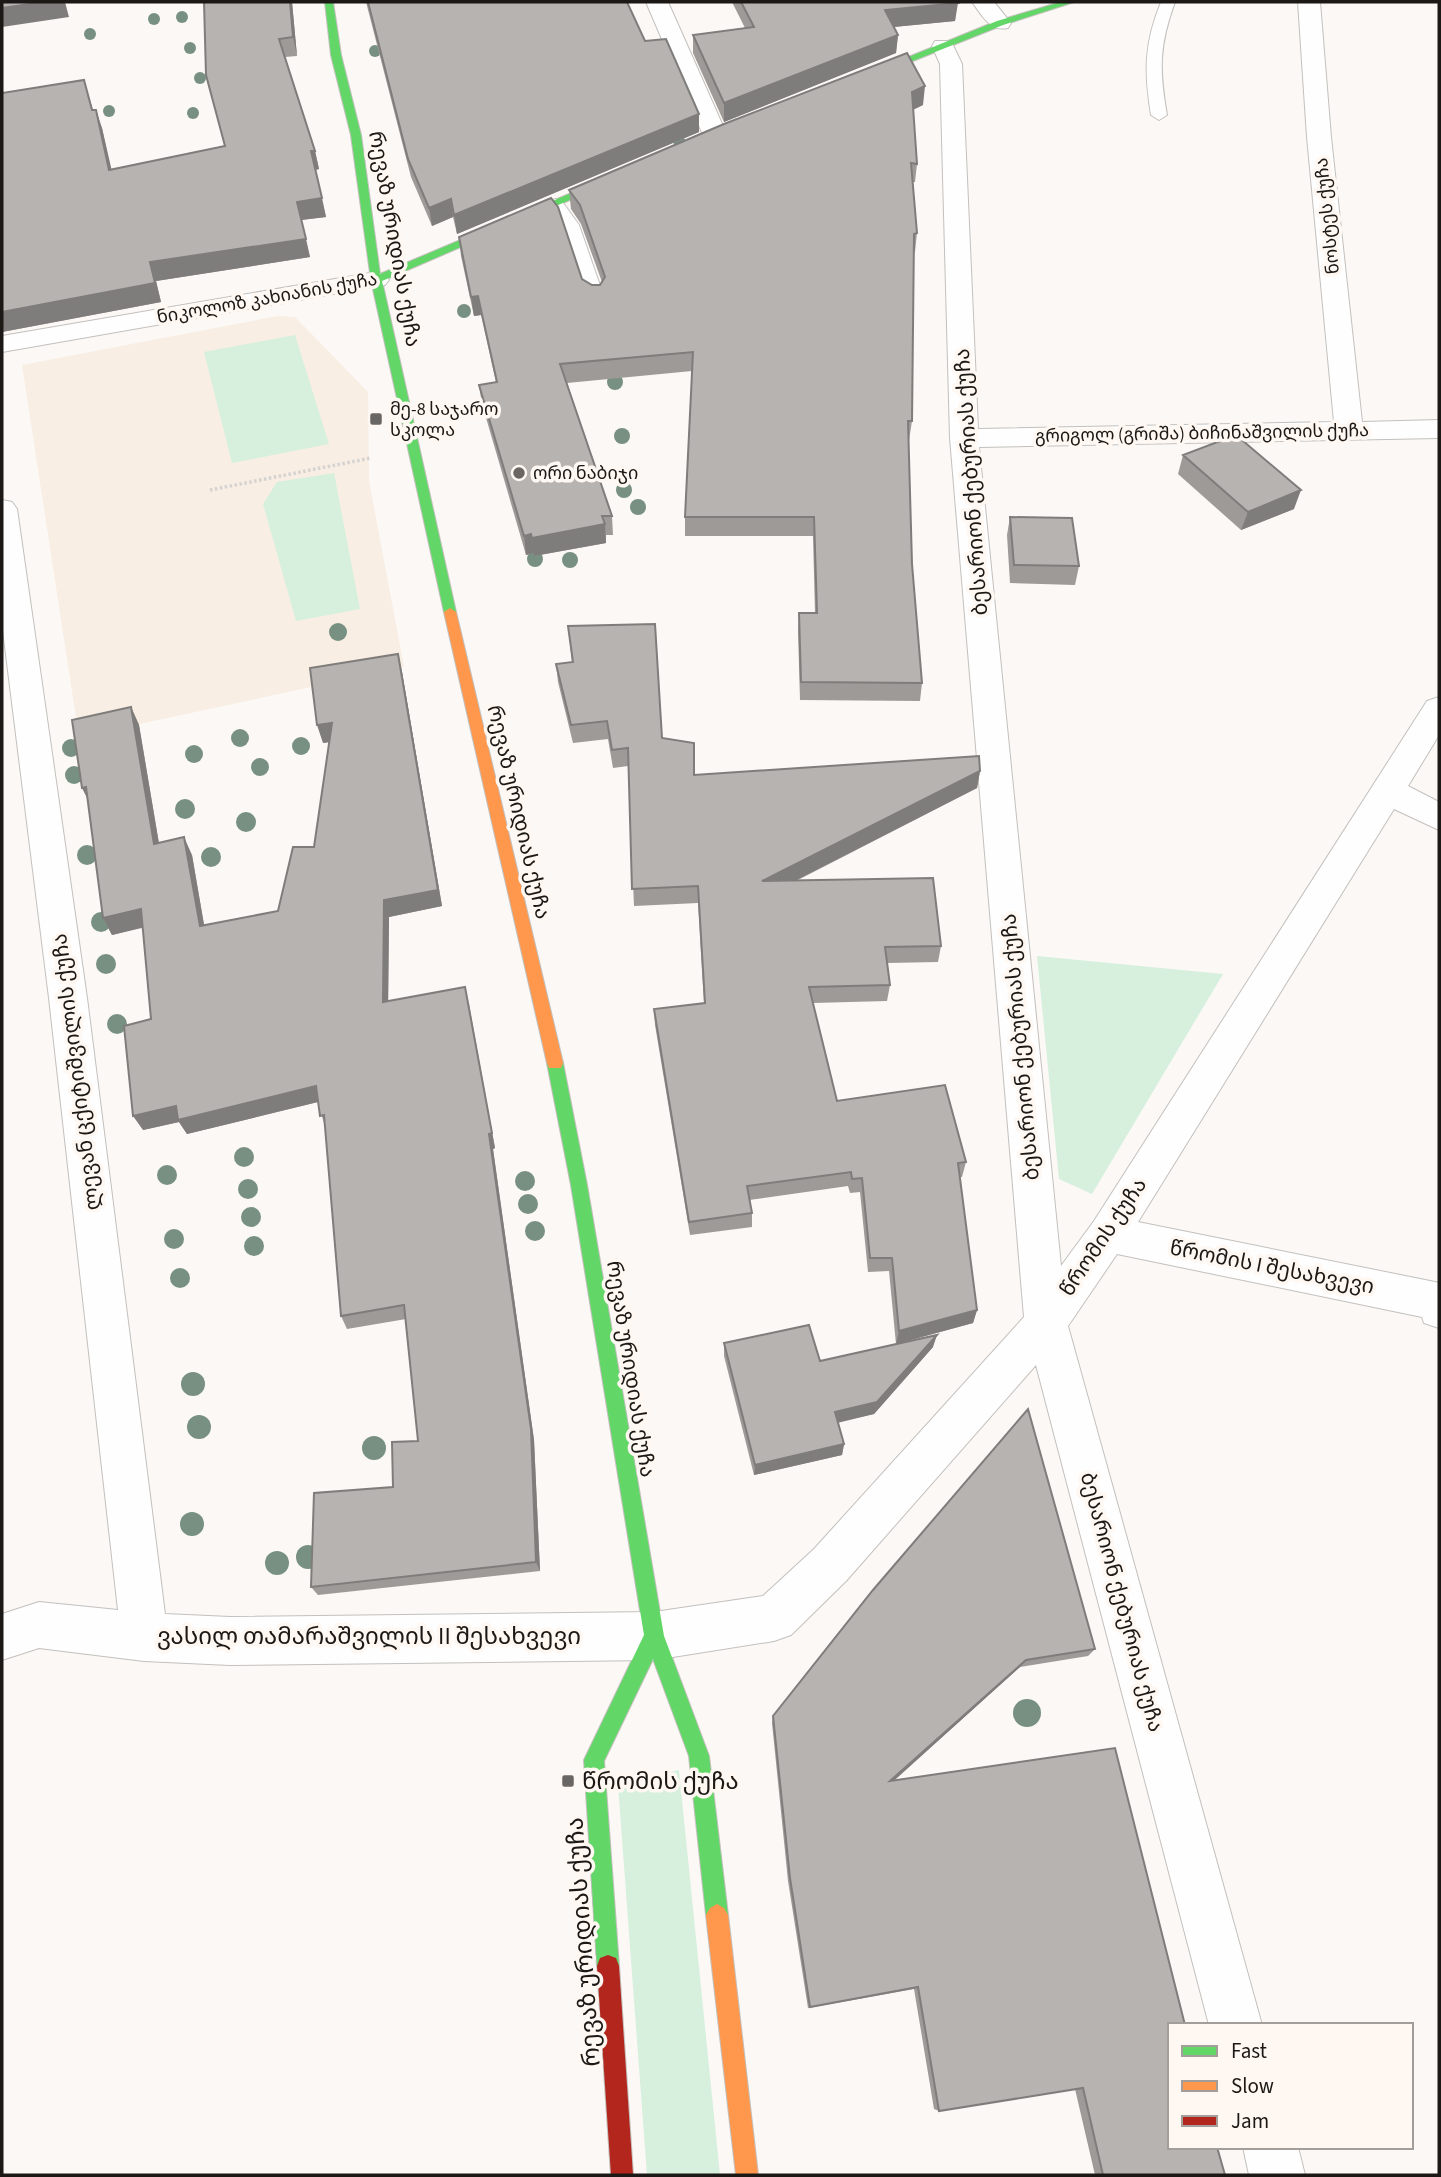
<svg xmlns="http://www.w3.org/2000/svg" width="1441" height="2177" font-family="'Source Sans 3','Noto Sans Georgian',sans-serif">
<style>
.built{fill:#f8eee4}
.green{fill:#d6f0dd}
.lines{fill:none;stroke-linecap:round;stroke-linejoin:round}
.lane-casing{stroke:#c3c0bd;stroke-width:2}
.street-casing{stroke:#c3c0bd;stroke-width:2}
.fast-casing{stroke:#c3c0bd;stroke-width:2}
.slow-casing{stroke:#c3c0bd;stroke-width:2}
.jam-casing{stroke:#c3c0bd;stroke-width:2}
.path{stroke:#d4d3d1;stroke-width:3.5;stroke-dasharray:2.5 2.5;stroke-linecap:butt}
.lane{fill:#fefefe;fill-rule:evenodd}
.street{fill:#fefefe;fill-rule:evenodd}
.fast{fill:#63d668;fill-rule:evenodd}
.slow{fill:#ff974d;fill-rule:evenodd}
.jam{fill:#b3261e;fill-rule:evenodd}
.tree{fill:#789081}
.wall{fill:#9d9a97}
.shaded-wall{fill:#7f7d7b}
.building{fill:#b6b3b0;stroke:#7f7d7b;stroke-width:2}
.poi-dot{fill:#696663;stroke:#fef7f2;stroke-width:2.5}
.labels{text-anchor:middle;stroke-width:7;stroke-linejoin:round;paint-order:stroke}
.far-street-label{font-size:18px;fill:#1b1815;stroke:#fef7f2}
.far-poi-label{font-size:18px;fill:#1b1815;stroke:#fef7f2;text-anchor:start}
.street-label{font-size:21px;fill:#1b1815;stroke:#fef7f2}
.near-street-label{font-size:24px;fill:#1b1815;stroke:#fef7f2}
.near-poi-label{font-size:24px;fill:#1b1815;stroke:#fef7f2;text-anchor:start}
</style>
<rect width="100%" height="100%" fill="#fbf8f5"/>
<!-- built -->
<path class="built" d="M278,316L295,317L368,392L369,481L404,667L79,737L22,365Z"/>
<!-- green -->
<path class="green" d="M295,335L329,444L232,463L204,352Z
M334,473L360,609L296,621L263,504L277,482Z
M1037,956L1223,974L1092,1194L1059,1179Z
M679,1770L720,2175H647L618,1785Z"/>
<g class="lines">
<defs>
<path id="lane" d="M1161,2H1175C1159,46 1159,69 1167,115L1159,120L1151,115C1144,71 1144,44 1161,2Z
M555,199L561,200L579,225L604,297L601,301L595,302L586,297L562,225L547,204Z"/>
<path id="street" d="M646,2H668L727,135L723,140H707L703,135Z
M972,2H994L1011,23L1008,28C990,32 982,15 972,2Z
M1298,2H1320L1331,137L1362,422L1439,420V438L979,447L1061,1266L1094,1221L1427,701L1439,697V735L1408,786L1439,802V830L1394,809L1138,1222L1435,1282L1439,1283V1328L1424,1323L1422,1317L1117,1254L1068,1326L1262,2025H1209L1036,1365L846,1581L791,1635L774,1641L654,1660L230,1665L144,1661L39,1648L2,1660V1614L39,1602L118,1610L49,998L2,623V500L12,502L17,509L87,998L165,1614L230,1617L654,1612L763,1596L814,1549L1024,1317L950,438L940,64L932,46L935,41H951L962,64L978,429L1334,422L1307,137Z
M376,272L385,275L389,280L385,285L2,352V336Z
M1243,2147H1298L1305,2175H1249Z"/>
<path id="fast" d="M325,2H333L341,55L361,135L380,274L614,175L623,177L382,281L456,612L450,616L444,612L371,280L351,135L331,55Z
M1061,2H1074L1003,25L865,80L857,78L997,21Z
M555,1056L561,1058L563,1063L587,1185L664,1636L709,1756L728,1915L724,1922L717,1926L710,1922L706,1915L689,1756L653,1659L604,1761L619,1966L616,1974L608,1977L600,1974L597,1966L584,1760L644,1635L571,1185L547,1063L549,1058Z"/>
<path id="slow" d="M450,608L456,612L563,1063L561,1068H549L547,1063L444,612Z
M717,1904L724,1908L728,1915L758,2175H736L706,1915L710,1908Z"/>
<path id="jam" d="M608,1955L616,1958L619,1966L633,2175H611L597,1966L600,1958Z"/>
</defs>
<!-- lane casing -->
<use href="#lane" class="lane-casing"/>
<!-- street casing -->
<use href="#street" class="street-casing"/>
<!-- fast casing -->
<use href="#fast" class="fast-casing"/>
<!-- slow casing -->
<use href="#slow" class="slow-casing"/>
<!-- jam casing -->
<use href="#jam" class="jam-casing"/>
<!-- path -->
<path class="path" d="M210,490L371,458"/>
<!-- lane -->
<use href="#lane" class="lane"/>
<!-- street -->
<use href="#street" class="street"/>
<!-- fast -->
<use href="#fast" class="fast"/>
<!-- slow -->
<use href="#slow" class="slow"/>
<!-- jam -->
<use href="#jam" class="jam"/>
</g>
<!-- trees -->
<g class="tree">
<circle cx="182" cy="17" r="6"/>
<circle cx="154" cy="19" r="6"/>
<circle cx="90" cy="34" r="6"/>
<circle cx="190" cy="48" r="6"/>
<circle cx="375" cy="51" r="6"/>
<circle cx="200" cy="78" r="6"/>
<circle cx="109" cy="111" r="6"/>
<circle cx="193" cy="113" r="6"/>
<circle cx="679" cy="141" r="6"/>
<circle cx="464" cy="311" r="7"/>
<circle cx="615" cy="382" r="8"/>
<circle cx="622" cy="436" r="8"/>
<circle cx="624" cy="490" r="8"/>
<circle cx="638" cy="507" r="8"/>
<circle cx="535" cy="559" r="8"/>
<circle cx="570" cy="560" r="8"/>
<circle cx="338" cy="632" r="9"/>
<circle cx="240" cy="738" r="9"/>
<circle cx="301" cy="746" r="9"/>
<circle cx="71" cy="748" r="9"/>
<circle cx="194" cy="754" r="9"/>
<circle cx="260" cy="767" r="9"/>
<circle cx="74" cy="775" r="9"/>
<circle cx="185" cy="809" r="10"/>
<circle cx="246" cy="822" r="10"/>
<circle cx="87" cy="855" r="10"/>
<circle cx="211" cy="857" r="10"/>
<circle cx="101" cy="922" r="10"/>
<circle cx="106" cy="964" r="10"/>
<circle cx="117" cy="1024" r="10"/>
<circle cx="244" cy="1157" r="10"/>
<circle cx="167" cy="1175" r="10"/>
<circle cx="525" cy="1181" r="10"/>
<circle cx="248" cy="1189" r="10"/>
<circle cx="528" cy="1204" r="10"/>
<circle cx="251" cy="1217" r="10"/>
<circle cx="535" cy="1231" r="10"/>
<circle cx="174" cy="1239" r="10"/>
<circle cx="254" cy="1246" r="10"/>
<circle cx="180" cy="1278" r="10"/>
<circle cx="193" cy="1384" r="12"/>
<circle cx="199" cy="1427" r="12"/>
<circle cx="374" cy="1448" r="12"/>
<circle cx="192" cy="1524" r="12"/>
<circle cx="308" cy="1557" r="12"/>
<circle cx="277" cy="1563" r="12"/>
<circle cx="1027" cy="1713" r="14"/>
</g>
<!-- wall -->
<path class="wall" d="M292,2L297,56L285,57L315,151L319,169L315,170L326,217L301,220L310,257L156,281L161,302L2,332L84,80L93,110L102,128L111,170L225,146Z
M366,2H627L645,41L699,114V132L457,234L453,217L432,226L411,177Z
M732,2H957L955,21L894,27L898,35L896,53L724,122L693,53V35L745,28Z
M923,105L913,110L917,164L915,182H913L917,233L915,252H914L912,421L909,440H908L912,564L922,683L920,701L800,700L798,631L799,613H815L813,536H685V517L692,371L567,383L612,516L613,535H606V543L534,556V553L526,555L482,404L479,385L496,382L481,315L474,316L461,256L459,237L582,279L592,285H600L602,282L581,224L571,209L569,190Z
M1183,455L1294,509L1241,530L1178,474Z
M1010,517L1079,566L1075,585L1010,583L1007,535Z
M568,626L662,738L695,775L980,771L977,788L796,881L941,946L938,962L887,963L890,985L887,1001L813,1003L837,1101L966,1162L962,1177H960L977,1310L973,1323L896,1344L889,1271L868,1272L860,1192L850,1193L848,1186L749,1200L752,1213V1227L690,1235L655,1025L654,1009L704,1003L698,903L634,906L628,766L613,768L608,739L573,743L558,682L556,664L572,662Z
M402,672L442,906L389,917L388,1001L469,1004L495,1148L493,1149L534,1440L540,1571L318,1595L311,1587L393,1487L418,1441L406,1319L347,1329L341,1316L325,1127L318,1102L187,1134L179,1122L143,1130L151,1019L143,927L112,935L103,918L131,707L139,725L159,843L192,855L204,925L278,911L314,847L329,742L323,743Z
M724,1343L820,1361L933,1347L874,1414L838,1422L844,1444L842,1455L754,1475L724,1356Z
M873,1590L1095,1649L1088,1656L1020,1667L893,1781L1185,2025L1225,2175H1095L1075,2089L939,2111L934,2109L914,1989L808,2008L788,1881L772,1723L773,1716Z"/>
<!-- shaded-wall -->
<path class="shaded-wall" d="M44,2H65L69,17L2,27V8Z
M290,2H292L297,56L293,37Z
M958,3L955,21L883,28L885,10Z
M898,35L896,53L724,122V103Z
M925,86L923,105L910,111L912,92Z
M96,110L102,128L116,189L109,170Z
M699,114V132L457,234L454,215Z
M311,151H315L319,169L315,170Z
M322,198L326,217L301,220L297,202Z
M451,199L453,217L432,226L429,208Z
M306,239L310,257L156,281L161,302L2,332V312L150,262Z
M478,296L481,315L474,316L471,297Z
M1301,490L1294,509L1241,530L1248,512Z
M605,524L606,543L534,556L532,538Z
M531,534L534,553L526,555L524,536Z
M398,654L402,672L442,906L389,917L388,1018L383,1002L384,900Z
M131,707L139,725L162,862L154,844Z
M332,723L337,741L323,743L317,725Z
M980,771L977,788L761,898L762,881Z
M86,787L91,806L82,788Z
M184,837L192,855L207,942L200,926Z
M141,909L150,926L112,935L103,918Z
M465,987L495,1148L493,1149L534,1440L540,1571L536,1562Z
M316,1086L322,1101L187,1134L179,1122L143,1130L133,1116L176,1106Z
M977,1310L973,1323L896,1344L899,1331Z
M937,1335L933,1347L874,1414L833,1424L835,1412Z
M844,1444L842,1455L754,1475L755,1465Z
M1026,1660L1020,1667L887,1787L890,1781Z"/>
<!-- building -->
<path class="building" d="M2,2H44L2,8Z
M204,2H290L293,37L279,39L315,151H311L322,198L297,202L306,239L150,262L155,283L2,312V93L84,80L92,110H96L109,170L225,146L206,75Z
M368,2H627L645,41L666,39L699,114L454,215L451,199L429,208L408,159Z
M741,2H957L958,3L885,10L898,35L724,103L693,35L754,27Z
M907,53L925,86L912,92L917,164L911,163L917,233L914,234L912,421H908L912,564L922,683L801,682L799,613H817L814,517H685L693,352L560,364L612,516H602L605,524L532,538L531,534L524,536L479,385L497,382L478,296L471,297L459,237L551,198L558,207L582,279L592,285H600L605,277L580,205L569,190L724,124Z
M1236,435L1301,490L1248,512L1183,455Z
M1010,517L1072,518L1079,566L1014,565Z
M655,624L662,738L694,743V775L979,756L980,771L762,881L933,878L941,946L885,947L890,985L809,987L837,1101L945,1085L966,1162L958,1163L977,1310L899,1331L892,1258H870L862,1178L852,1179L851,1172L747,1186L752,1213L689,1222L654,1009L705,1003L698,886L632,889L628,748L612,750L607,721L571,725L556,664L573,662L568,626Z
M398,654L438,890L384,900L383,1002L465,987L492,1133L489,1134L531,1429L536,1562L311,1587L314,1493L393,1487L392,1442L418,1441L404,1305L341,1316L324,1115L320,1116L316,1086L178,1120L176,1106L133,1116L124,1026L151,1019L141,909L103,918L86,787L82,788L72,720L131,707L154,844L184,837L200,926L278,911L293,847H314L332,723L317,725L310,668Z
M809,1325L820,1361L937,1335L877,1402L835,1412L844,1444L755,1465L724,1343Z
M1028,1409L1095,1649L1026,1660L890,1781L1115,1748L1185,2025H1170V2147H1217L1225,2175H1103L1083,2088L939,2111L918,1987L810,2007L790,1878L773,1716L873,1590Z"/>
<!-- markers -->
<g class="poi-dot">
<rect x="369" y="412" width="14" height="14" rx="3.5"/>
<circle cx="519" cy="473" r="7"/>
<rect x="561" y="1774" width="14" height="14" rx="3.5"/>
</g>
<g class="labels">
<!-- far-street labels -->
<g class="far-street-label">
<text transform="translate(1327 216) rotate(-96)" y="6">ნოსტეს ქუჩა</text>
<text transform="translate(267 298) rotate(-10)" y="6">ნიკოლოზ კახიანის ქუჩა</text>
<text transform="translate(1202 433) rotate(-1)" y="6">გრიგოლ (გრიშა) ბიჩინაშვილის ქუჩა</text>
</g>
<!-- far-poi labels -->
<g class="far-poi-label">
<text x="390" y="415">მე-8 საჯარო<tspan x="390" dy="21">სკოლა</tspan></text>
<text x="533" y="479">ორი ნაბიჯი</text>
</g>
<!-- street labels -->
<g class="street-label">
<text transform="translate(395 239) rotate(80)" y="7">რევაზ ურიდიას ქუჩა</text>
<text transform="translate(971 482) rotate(-94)" y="7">ბესარიონ ქებურიას ქუჩა</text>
<text transform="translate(519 812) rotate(77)" y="7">რევაზ ურიდიას ქუჩა</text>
<text transform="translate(1020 1047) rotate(-95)" y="7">ბესარიონ ქებურიას ქუჩა</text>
<text transform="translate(76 1072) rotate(-97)" y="7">ლევან ცქიტიშვილის ქუჩა</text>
<text transform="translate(1103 1237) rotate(-56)" y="7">წრომის ქუჩა</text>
<text transform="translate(1272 1267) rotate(11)" y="7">წრომის I შესახვევი</text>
<text transform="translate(631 1369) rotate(81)" y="7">რევაზ ურიდიას ქუჩა</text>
<text transform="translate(1122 1602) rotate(75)" y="7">ბესარიონ ქებურიას ქუჩა</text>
</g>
<!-- near-street labels -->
<g class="near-street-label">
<text x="369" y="1644">ვასილ თამარაშვილის II შესახვევი</text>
<text transform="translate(583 1942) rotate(-94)" y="8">რევაზ ურიდიას ქუჩა</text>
</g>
<!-- near-poi labels -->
<g class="near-poi-label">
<text x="582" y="1789">წრომის ქუჩა</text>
</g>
</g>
<!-- border -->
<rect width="1441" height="2177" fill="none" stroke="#1b1815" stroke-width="7"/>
<!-- legend -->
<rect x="1168" y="2023" width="245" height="126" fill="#fef7f2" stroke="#a39e9a" stroke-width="2"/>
<rect x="1182" y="2046" width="35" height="10" fill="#63d668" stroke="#a39e9a" stroke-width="2"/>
<text x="1231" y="2058" font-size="21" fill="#1b1815">Fast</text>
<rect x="1182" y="2081" width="35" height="10" fill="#ff974d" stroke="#a39e9a" stroke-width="2"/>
<text x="1231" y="2093" font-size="21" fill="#1b1815">Slow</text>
<rect x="1182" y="2116" width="35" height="10" fill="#b3261e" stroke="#a39e9a" stroke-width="2"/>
<text x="1231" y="2128" font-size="21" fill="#1b1815">Jam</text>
</svg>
